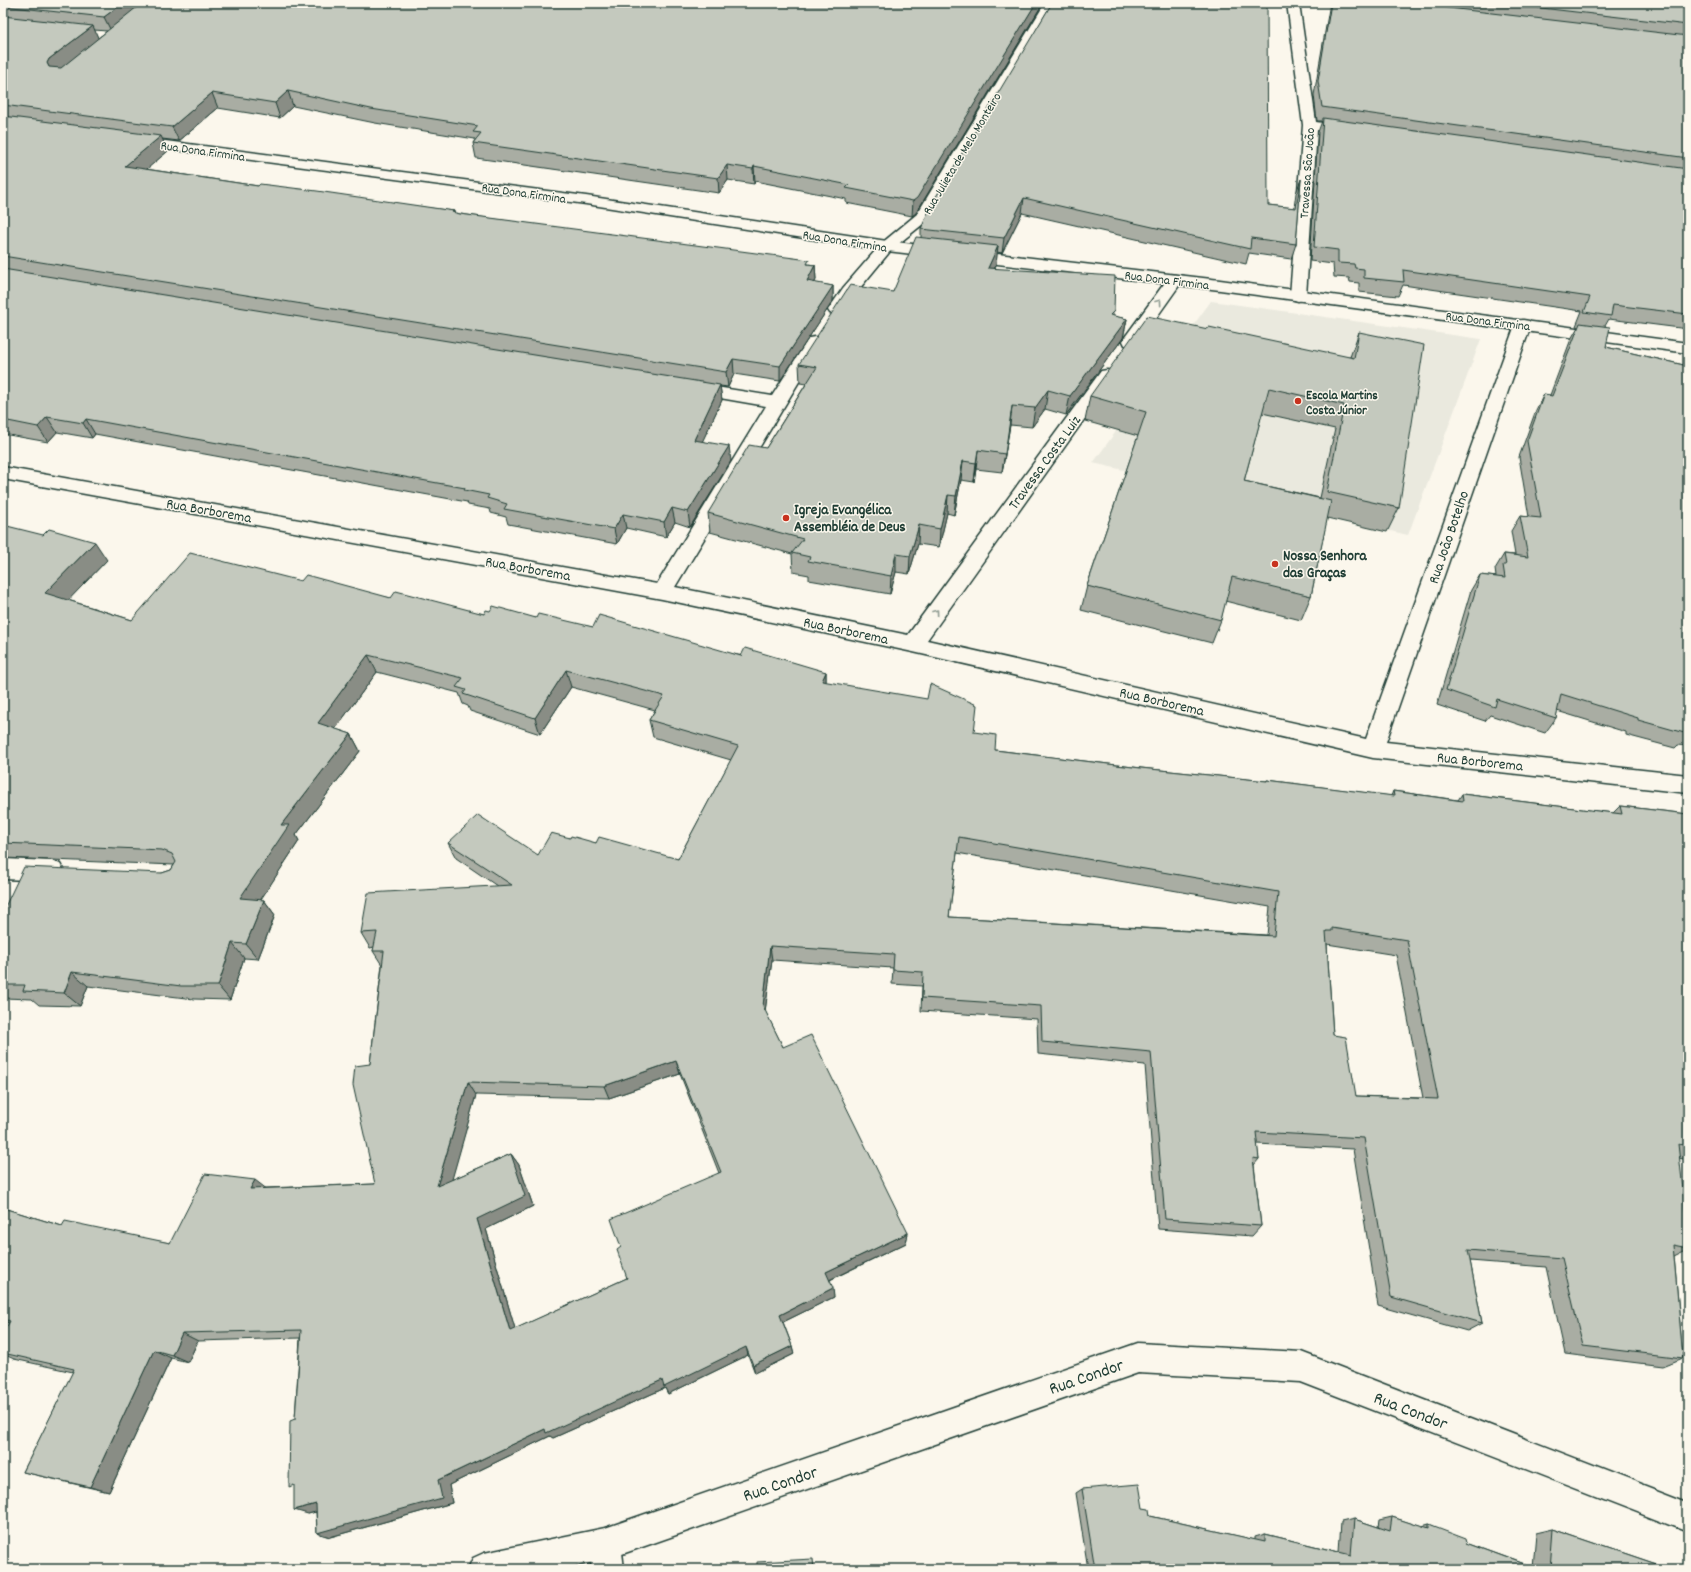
<svg xmlns="http://www.w3.org/2000/svg" width="1691" height="1572" font-family="Dekko,sans-serif">
<style>
.built{fill:#eae9de}
.lines{fill:none;stroke-linecap:round;stroke-linejoin:round}
.lane-casing{stroke:#1f3d34;stroke-width:3}
.street-casing{stroke:#1f3d34;stroke-width:3}
.secondary-casing{stroke:#1f3d34;stroke-width:3}
.lane{fill:#fbf7ec;fill-rule:evenodd}
.street{fill:#fbf7ec;fill-rule:evenodd}
.secondary{fill:#fbf7ec;fill-rule:evenodd}
.wall{fill:#a9ada3;stroke:#1f3d34;fill-rule:evenodd}
.shaded-wall{fill:#898d85;stroke:#1f3d34}
.building{fill:#c4c9be;stroke:#1f3d34;fill-rule:evenodd}
.oneway{stroke:#8d9a90}
.poi-dot{fill:#c8321e;stroke:#fbf7ec;stroke-width:1.5}
.labels{text-anchor:middle;stroke-width:3;stroke-linejoin:round;paint-order:stroke}
.far-street-label{font-size:13px;fill:#1f3d34;stroke:#fbf7ec}
.far-poi-label{font-size:13px;font-weight:bold;fill:#1f3d34;stroke:#fbf7ec;text-anchor:start}
.street-label{font-size:15px;fill:#1f3d34;stroke:#fbf7ec}
.poi-label{font-size:15px;font-weight:bold;fill:#1f3d34;stroke:#fbf7ec;text-anchor:start}
.near-street-label{font-size:18px;fill:#1f3d34;stroke:#fbf7ec}
</style>
<rect width="100%" height="100%" fill="#fbf7ec"/>
<filter id="ink" filterUnits="userSpaceOnUse"><feTurbulence type="fractalNoise" baseFrequency=".025" numOctaves="2"/><feDisplacementMap in="SourceGraphic" scale="8" xChannelSelector="R" yChannelSelector="G"/><feConvolveMatrix kernelMatrix="1 2 1 2 8 2 1 2 1" color-interpolation-filters="sRGB"/></filter>
<g filter="url(#ink)">
<!-- built -->
<path class="built" d="M1211,301L1481,339L1408,535L1093,463Z"/>
<g class="lines">
<defs>
<path id="lane" d="M605,1528L616,1533L621,1544L624,1569H592L589,1544L594,1533Z"/>
<path id="street" d="M1045,3H1057L928,220L892,249L855,294L842,313L836,315L830,313L828,310L843,288L882,243L917,214Z
M1287,3H1299L1316,122L1350,127L1355,128L1357,131L1355,134L1350,135L1317,130L1306,296L1304,299L1298,301L1292,299L1290,296L1303,125Z
M1175,275L1181,277L1183,280L1137,345L1131,346L1125,345L1123,341L1125,337L1169,277Z
M1523,320L1529,321L1531,325L1386,742L1688,775V793L1373,758L913,652L662,599L3,479V467L657,584L766,406L691,393L685,392L682,388L685,384L691,383L772,396L809,338L815,337L821,338L823,342L675,587L908,635L1101,371L1107,370L1113,371L1115,375L1113,379L927,640L1366,739L1515,325L1517,321Z
M3,859L52,861L60,864L64,871L60,878L52,881L3,879Z
M1138,1343L1301,1352L1688,1502V1532L1301,1382L1138,1373L605,1560L560,1569H468L473,1558L484,1553L605,1528Z"/>
<path id="secondary" d="M135,137L586,196L887,241L1220,280L1688,343V353L1220,290L887,251L586,204L130,144L128,141L130,138Z"/>
</defs>
<!-- lane casing -->
<use href="#lane" class="lane-casing"/>
<!-- street casing -->
<use href="#street" class="street-casing"/>
<!-- secondary casing -->
<use href="#secondary" class="secondary-casing"/>
<!-- lane -->
<use href="#lane" class="lane"/>
<!-- street -->
<use href="#street" class="street"/>
<!-- secondary -->
<use href="#secondary" class="secondary"/>
</g>
<!-- wall -->
<path class="wall" d="M3,3H1043L916,213L912,216L846,203V199L755,181L754,184L728,180L719,193L476,158L473,143L475,140V139L375,123L293,106L280,118L218,108L179,141L162,139L168,151L146,169L258,186L454,211V212L460,214L815,265L816,280L814,283L833,286V301L780,381L734,374L728,387L720,386L722,400L702,441L731,461L690,527L675,522L666,537L626,528L617,544L508,524L506,517L491,513L490,509L468,505L467,502L95,434L92,438L57,432L48,442L3,434ZM94,30L107,31L98,38Z
M1052,3L1268,205L1294,208L1296,193L1301,179L1296,244L1291,259L1249,253L1246,264L1022,213L1002,253L997,252L996,265L995,268L1114,311L1113,316L1127,319L1123,338L1066,415L1045,409L1032,427L1010,425L1002,472L976,469L974,482L961,480L954,515L947,513L939,547L918,544L909,574L896,572L890,594L809,580V575L793,572L792,554L710,532L708,513L766,448L806,384L800,383L799,364L893,292L921,237V229Z
M1330,3H1688V329L1609,319L1605,326L1606,347L1688,366V746L1678,745L1675,748L1626,735V732L1557,711L1556,718L1545,733L1490,715L1485,721L1437,705L1471,590L1480,575L1496,577L1495,569L1504,554L1515,555L1511,531L1520,516L1529,517L1519,457L1536,410L1544,394L1550,395L1571,339L1578,327L1576,326L1582,311L1403,285L1398,296L1359,292V283L1350,282L1349,278L1334,277L1333,264L1310,261L1318,132L1322,121H1317L1314,95Z
M1359,332L1399,508L1387,532L1327,518L1311,596L1301,620L1225,601L1221,620L1212,643L1081,610L1087,586L1138,436L1085,421L1090,396L1350,357ZM1262,413L1335,429L1320,498L1244,481Z
M3,525L107,560L68,600L132,620L301,581L391,598L484,614L536,618L593,627L826,672V682L974,732L995,750L1141,768L1266,781L1267,780L1391,796L1393,791L1458,800L1462,794L1613,813L1620,806L1688,814V1160L1679,1158L1688,1236V1249L1674,1256L1683,1358L1663,1366L1565,1354L1546,1267L1470,1261L1482,1323L1467,1331L1378,1306L1353,1149L1257,1144L1259,1159L1254,1165L1261,1226L1252,1236L1158,1229L1145,1065L1038,1054L1037,1019L921,1011L922,986L892,984L893,968L772,960L765,1011L783,1047L908,1233L906,1243L830,1280L834,1297L783,1322L792,1346L794,1354L755,1373L748,1355L668,1394L665,1388L553,1438L550,1436L449,1485L452,1503L330,1537L317,1533L316,1512L308,1514L295,1419L300,1338L198,1341L188,1362L171,1358L109,1492L23,1472L73,1372L14,1359L3,1354V1334L9,1323L3,1321V1208L62,1226L170,1243L265,1188L375,1184L370,1064L382,965L373,951L374,947L370,948L361,933L497,886L456,858L448,843L538,855L570,838L678,859L731,760L653,737L649,720L655,710L571,687L540,734L470,711L468,706L463,704L459,693L377,672L335,729L351,734L360,751L296,835L299,841L260,900H264L275,915L258,959L244,958L230,1000L194,999L88,986L80,1006L39,1005L32,999L3,998V911L162,873L171,870L174,865L3,858ZM957,853L1270,907L1267,935L949,917ZM1327,944L1396,955L1423,1098L1356,1096L1333,1035ZM680,1074L719,1173L621,1247L627,1278L515,1329L486,1229L533,1206L519,1165L511,1154L451,1180L476,1095L609,1098Z
M1082,1489L1143,1508L1150,1516L1255,1540V1537L1265,1534L1339,1552L1341,1522L1354,1519L1378,1527L1379,1520L1392,1517L1422,1527L1429,1525L1467,1543L1533,1567L1536,1533L1553,1529L1671,1569H1088L1076,1493Z"/>
<!-- shaded-wall -->
<path class="shaded-wall" d="M123,3H147L111,31L104,17Z
M1036,3H1043L916,213L912,216L913,201Z
M93,26L99,40L54,77L47,63L49,59Z
M288,91L293,106L280,118L275,103Z
M212,93L218,108L179,141L172,127Z
M161,136L168,151L133,181L125,166Z
M727,165L728,180L719,193L718,178Z
M754,166L755,181L754,184L753,169Z
M1024,198L1022,213L1002,253L1004,238Z
M998,246L996,265L986,287L988,268Z
M815,265L816,280L807,296V281Z
M833,286V301L780,381V366Z
M1127,319L1123,338L1066,415L1070,396Z
M733,359L734,374L728,387L726,372Z
M720,385L722,400L696,455L694,440Z
M1048,390L1045,409L1032,427L1035,408Z
M1012,406L1010,425L1002,472L1005,454Z
M47,417L57,432L48,442L38,427Z
M86,419L95,434L92,438L83,423Z
M729,446L731,461L690,527L688,512Z
M978,450L976,469L974,482L976,463Z
M963,461L961,480L954,515L956,496Z
M948,495L947,513L939,547L940,529Z
M672,508L675,522L666,537L664,522Z
M623,514L626,528L617,544L614,529Z
M919,525L918,544L909,574L910,556Z
M95,542L107,560L58,611L45,593Z
M896,554V572L890,594L891,576Z
M368,655L377,672L327,740L318,723Z
M566,670L571,687L540,734L535,718Z
M826,672V689L822,681Z
M351,734L360,751L296,835L299,841L252,913L240,898L281,825Z
M264,900L275,915L258,959L246,944Z
M232,943L244,958L230,1000L218,986Z
M770,946L772,960L764,1019L763,1006Z
M72,972L88,986L80,1006L64,993Z
M676,1061L680,1074L609,1098L604,1086Z
M468,1082L476,1095L447,1197L437,1186Z
M511,1154L519,1165L533,1206L486,1229L518,1339L510,1331L477,1219Z
M255,1180L268,1190L250,1189Z
M908,1233L906,1243L827,1281L826,1272Z
M833,1288L834,1297L781,1323L780,1315Z
M182,1333L198,1341L188,1362L172,1355Z
M792,1346L794,1354L755,1373L753,1365Z
M746,1347L748,1355L668,1394L665,1388L553,1438L550,1436L449,1485L452,1503L330,1537L317,1533L438,1480L545,1429L662,1380Z
M154,1350L171,1358L109,1492L90,1487Z
M316,1504L330,1508L308,1514L294,1510Z"/>
<!-- building -->
<path class="building" d="M3,3H123L104,17L3,6Z
M142,3H1036L917,198L913,201L846,188L849,185L754,166L753,169L727,165L718,178L473,143L481,133L473,132L478,126L371,109L288,91L275,103L212,93L172,127L3,105V16L93,26L49,59L47,63L49,67L61,68Z
M1052,3H1267L1268,205L1296,208L1301,179L1296,244L1251,238L1250,249L1024,198L1004,238L921,229L931,205Z
M1331,3H1406L1688,36V158L1322,107L1318,81Z
M1498,3H1688V25Z
M3,116L161,136L125,166L258,186L260,184L317,191L454,211L452,212L460,214L809,260L807,264L815,265L807,281L833,286L780,366L733,359L726,372L3,256Z
M1323,118L1688,169V314L1613,305L1611,316L1584,312L1590,297L1403,270L1404,282L1364,278V269L1355,268L1354,264L1338,263V250L1314,247Z
M916,237L998,246L988,268L1115,276L1114,311L1110,315L1127,319L1070,396L1048,390L1035,408L1012,406L1005,454L978,450L976,463L963,461L956,496L948,495L940,529L919,525L910,556L896,554L891,576L808,561L810,557L792,553L803,539L708,513L749,445L766,448L817,367L799,364L850,285L893,292Z
M3,269L720,385L694,440L729,446L688,512L672,508L664,522L623,514L614,529L504,509L507,504L487,498L489,495L464,490L465,488L86,419L83,423L47,417L38,427L3,420Z
M1147,316L1208,329L1209,327L1354,358L1359,332L1424,345L1399,508L1327,492L1344,405L1269,388L1244,481L1331,501L1311,596L1232,577L1221,620L1087,586L1146,412L1090,396Z
M1580,323L1610,327L1606,347L1688,366V734L1638,720V718L1561,694L1556,718L1497,699L1495,707L1446,690L1480,575L1505,578L1503,565H1506L1504,554L1528,557L1520,516L1541,518L1527,441L1544,394L1552,396Z
M3,525L43,535L49,529L95,542L45,593L132,620L190,553L301,581L306,575L391,598L396,591L484,614L486,610L490,611L493,606L536,618L538,614L593,627L599,615L741,656L745,648L826,672L822,681L927,699L930,684L977,705L974,732L996,735L995,750L1141,768L1267,781V780L1394,796L1393,791L1463,801L1462,794L1622,814L1620,806L1688,814V1146L1678,1144L1688,1236V1248L1673,1245L1683,1358L1583,1346L1562,1258L1468,1250L1482,1323L1391,1297L1364,1138L1256,1132L1259,1159L1253,1158L1261,1226L1165,1219L1151,1052L1042,1042L1041,1006L922,998L923,972L893,970L894,954L770,946L763,1006L783,1047L811,1035L908,1233L826,1272L833,1288L780,1315L792,1346L753,1365L746,1347L664,1387L662,1380L546,1433L545,1429L438,1480L442,1498L317,1533L316,1504L294,1510V1485L289,1487L290,1421L295,1419L301,1330L182,1333L172,1355L154,1350L90,1487L23,1472L74,1369L3,1353V1334L10,1321L3,1319V1208L62,1226L65,1221L170,1243L205,1174L255,1180L250,1189L375,1184L353,1085L355,1066L370,1064L384,951H373L377,932L361,933L368,893L512,885L448,843L478,815L538,855L551,833L570,838L571,836L596,843L599,837L678,859L738,746L649,720L664,696L566,670L535,718L463,694L466,690L456,687L463,678L368,655L318,723L351,734L281,825H289L240,898L264,900L246,944L232,943L218,986H181L72,972L64,993L23,991L25,985H3V911L24,867L162,873L171,870L176,862L172,854L162,850L3,843ZM959,837L1278,892L1274,936L949,917ZM1332,928L1407,940L1438,1099L1356,1096L1346,1037L1333,1035L1326,931H1332ZM676,1061L721,1172L611,1219L621,1247L617,1250L627,1278L510,1331L477,1219L525,1196L511,1154L437,1186L468,1082L604,1086Z
M1139,1484L1143,1508L1149,1509L1150,1516L1265,1542V1534L1351,1555L1354,1519L1390,1531L1392,1517L1429,1529V1525L1466,1539L1467,1543L1538,1569H1095L1082,1489Z
M1553,1529L1671,1569H1550Z
M813,1559L814,1569H757V1562Z"/>
<!-- one-way arrows -->
<defs><path id="oneway-chevron" d="M-2-3.5L2.5 0L-2 3.5" fill="none" stroke-width="1.6" stroke-linecap="round" stroke-linejoin="round"/></defs>
<g class="oneway">
<use href="#oneway-chevron" transform="translate(1159 302) rotate(-54)"/>
<use href="#oneway-chevron" transform="translate(936 612) rotate(-54)"/>
</g>
</g>
<!-- markers -->
<g class="poi-dot">
<circle cx="1298" cy="401" r="4"/>
<circle cx="786" cy="518" r="4"/>
<circle cx="1275" cy="564" r="4"/>
</g>
<g class="labels">
<!-- far-street labels -->
<g class="far-street-label">
<text transform="translate(203 150) rotate(8)" y="5">Rua Dona Firmina</text>
<text transform="translate(961 153) rotate(-59)" y="5">Rua Julieta de Melo Monteiro</text>
<text transform="translate(1306 173) rotate(-86)" y="5">Travessa São João</text>
<text transform="translate(524 192) rotate(8)" y="5">Rua Dona Firmina</text>
<text transform="translate(845 240) rotate(9)" y="5">Rua Dona Firmina</text>
<text transform="translate(1167 279) rotate(7)" y="5">Rua Dona Firmina</text>
<text transform="translate(1488 320) rotate(7)" y="5">Rua Dona Firmina</text>
</g>
<!-- far-poi labels -->
<g class="far-poi-label">
<text x="1306" y="399">Escola Martins<tspan x="1306" dy="15">Costa Júnior</tspan></text>
</g>
<!-- street labels -->
<g class="street-label">
<text transform="translate(1044 462) rotate(-54)" y="5">Travessa Costa Luiz</text>
<text transform="translate(209 510) rotate(10)" y="5">Rua Borborema</text>
<text transform="translate(1448 537) rotate(-71)" y="5">Rua João Botelho</text>
<text transform="translate(528 568) rotate(10)" y="5">Rua Borborema</text>
<text transform="translate(846 630) rotate(12)" y="5">Rua Borborema</text>
<text transform="translate(1162 701) rotate(13)" y="5">Rua Borborema</text>
<text transform="translate(1480 761) rotate(6)" y="5">Rua Borborema</text>
</g>
<!-- poi labels -->
<g class="poi-label">
<text x="794" y="514">Igreja Evangélica<tspan x="794" dy="17">Assembléia de Deus</tspan></text>
<text x="1283" y="560">Nossa Senhora<tspan x="1283" dy="17">das Graças</tspan></text>
</g>
<!-- near-street labels -->
<g class="near-street-label">
<text transform="translate(1086 1376) rotate(-19)" y="6">Rua Condor</text>
<text transform="translate(1411 1410) rotate(21)" y="6">Rua Condor</text>
<text transform="translate(780 1483) rotate(-19)" y="6">Rua Condor</text>
</g>
</g>
<!-- margin -->
<rect width="1691" height="1572" fill="none" stroke="#fbf7ec" stroke-width="16"/>
<rect x="8" y="8" width="1675" height="1556" fill="none" stroke="#1f3d34" stroke-width="1.5" filter="url(#ink)"/>
</svg>
